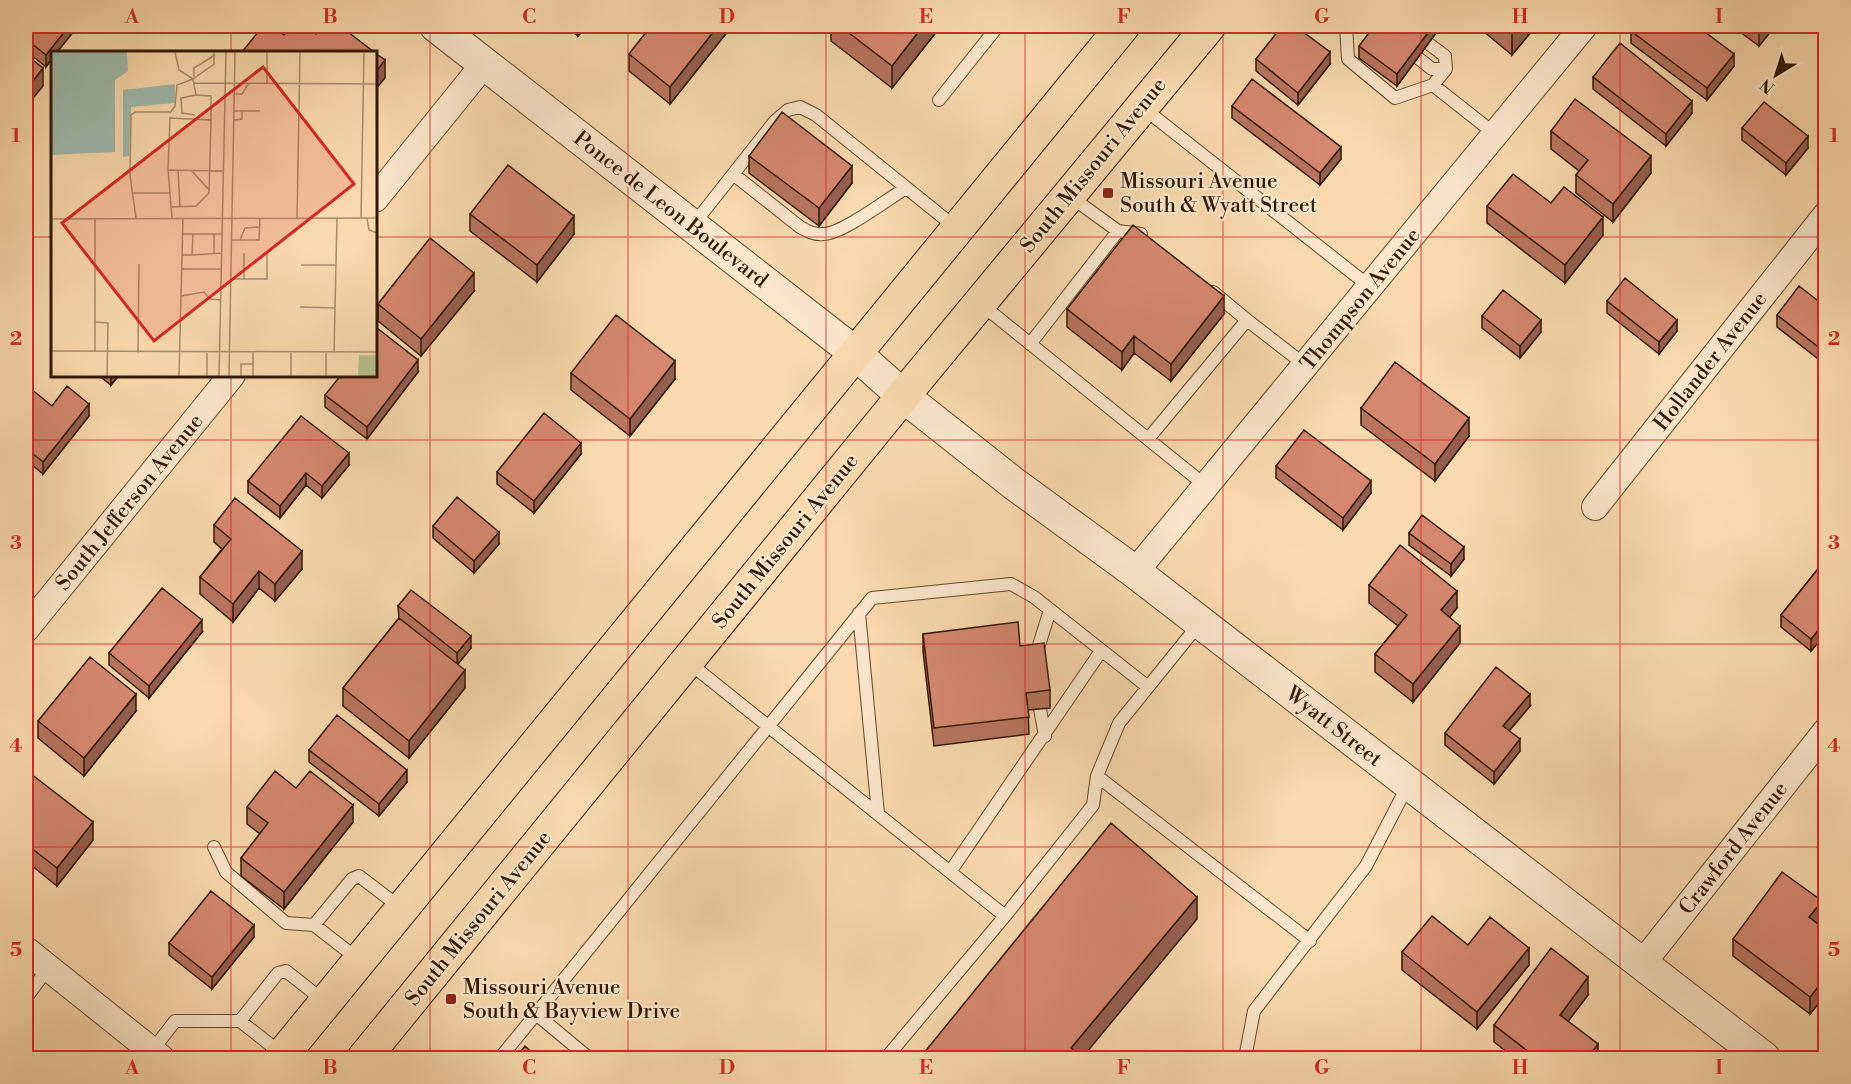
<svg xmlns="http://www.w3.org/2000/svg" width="1851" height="1084" font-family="'Libre Bodoni',serif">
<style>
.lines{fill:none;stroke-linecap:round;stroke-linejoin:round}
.service-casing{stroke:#63482e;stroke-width:14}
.minor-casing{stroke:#63482e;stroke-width:28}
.tertiary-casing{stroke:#63482e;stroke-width:34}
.primary-casing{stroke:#311804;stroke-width:35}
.service{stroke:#fbe6ca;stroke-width:12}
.minor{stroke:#fbe6ca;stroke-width:26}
.tertiary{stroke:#fbe6ca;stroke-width:32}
.primary{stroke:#f9d9ad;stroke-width:33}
.wall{fill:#b7755f;stroke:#311804;stroke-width:1.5}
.shaded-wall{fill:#955f4e;stroke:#311804;stroke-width:1.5}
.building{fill:#d5886f;stroke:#311804;stroke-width:1.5}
.grid{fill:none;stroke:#d62828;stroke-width:1.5;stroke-opacity:0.55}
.poi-dot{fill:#8f2418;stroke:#fbe6ca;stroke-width:2}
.labels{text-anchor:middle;stroke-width:4.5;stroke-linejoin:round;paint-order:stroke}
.street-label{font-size:21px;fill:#311804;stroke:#fbe6ca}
.poi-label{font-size:21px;fill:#311804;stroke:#fbe6ca;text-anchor:start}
.inset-road{fill:none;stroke:#a98c69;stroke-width:1.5}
.view{fill:#d62828;fill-opacity:0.15;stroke:#d62828;stroke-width:3}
.inset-edge{fill:none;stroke:#311804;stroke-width:3}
.neatline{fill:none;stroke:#d62828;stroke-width:2}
.grid-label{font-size:20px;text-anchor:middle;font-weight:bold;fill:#d62828}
</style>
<rect width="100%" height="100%" fill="#f9d9ad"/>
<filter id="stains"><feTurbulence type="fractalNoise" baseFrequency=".00333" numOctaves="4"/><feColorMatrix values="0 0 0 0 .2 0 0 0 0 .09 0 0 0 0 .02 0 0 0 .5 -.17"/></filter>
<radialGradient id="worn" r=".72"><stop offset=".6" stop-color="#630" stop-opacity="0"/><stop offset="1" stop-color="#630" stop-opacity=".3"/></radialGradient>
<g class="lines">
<defs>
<path id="service" d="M1346,26L1348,59L1395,98L1433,85L1495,134
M1429,44L1445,56L1446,69L1433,85
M1418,58L1432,69H1446
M939,100L998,26
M1142,107L1369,286
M733,174L800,227C807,231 814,235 823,234C842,234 888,199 906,188
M1071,197L1118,231L1141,234
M693,225L775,121L788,110L800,107L816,115L955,227
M1213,292L1247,320
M981,304L1206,486
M1030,344L1118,231
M1148,439L1247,320L1305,365
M859,613L878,814
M1035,658L1050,610
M688,662L1005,916L1093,805L1097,776L1119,723L1199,624
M1040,709L1045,736
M1097,776L1310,941
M214,847L226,872L286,923L314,925
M950,872L1101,651
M359,960L314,925L352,879L359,876L401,908
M26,998L48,968
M240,1021L278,973L286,971L324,1001
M152,1051L175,1021H240L282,1054
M500,1058L536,1014
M589,1058L536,1014L872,598L1011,584L1034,597L1148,687
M886,1058L1005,916
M1245,1058L1254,1011L1366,866L1408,785"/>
<path id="minor" d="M375,199L485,63
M1595,507L1826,215
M1135,572L1584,26
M26,629L232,375
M26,950L161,1058
M1641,965L1826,731"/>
<path id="tertiary" d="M436,26L854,352L903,396L1013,483L1135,572L1764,1058"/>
<path id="primary" d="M280,1058L1123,26
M364,1058L903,396L1209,26"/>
</defs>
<!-- service casing -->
<use href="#service" class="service-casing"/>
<!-- minor casing -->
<use href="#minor" class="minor-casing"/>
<!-- tertiary casing -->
<use href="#tertiary" class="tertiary-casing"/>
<!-- primary casing -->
<use href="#primary" class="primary-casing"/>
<!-- service -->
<use href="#service" class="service"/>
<!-- minor -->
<use href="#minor" class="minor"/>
<!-- tertiary -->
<use href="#tertiary" class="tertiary"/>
<!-- primary -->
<use href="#primary" class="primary"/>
</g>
<!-- wall -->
<path class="wall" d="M26,26H78L57,52H52V58L46,67L26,51Z
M565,26H586L578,36Z
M732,26L670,104L629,71V54Z
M831,26H941L892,88L831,41Z
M1436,26V33L1397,86L1359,58V46Z
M1477,26H1536L1512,55Z
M1732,26H1775L1759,46Z
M1631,31L1734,66L1707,100L1631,43Z
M1256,59L1330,64L1298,105L1256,71Z
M1593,77L1692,113L1666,146L1593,89Z
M1232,106L1341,159L1320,185L1232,118Z
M1742,128L1808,148L1786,175L1742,140Z
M1551,131L1651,173L1613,222L1576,193V175L1579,171L1551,149Z
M749,156L852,183L819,226L749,173Z
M1551,203L1603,235L1565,283L1487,223V206Z
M470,214L574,234L537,282L470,231Z
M474,291L421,356L378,321V304Z
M1607,301L1677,331L1659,354L1607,313Z
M1826,307V365L1777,327V315Z
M1067,309L1224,314L1171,381L1134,353L1122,370L1067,327Z
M1482,316L1541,332L1520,358L1482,328Z
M418,372L367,439L325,407V395Z
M571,373L675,379L630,436L571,390Z
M98,375H119L111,385Z
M26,394L52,406L89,416L43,474L26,460Z
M1361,408L1469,436L1435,481L1361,425Z
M581,454L534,513L497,484V472Z
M349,465L322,498L306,485L280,518L248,493V481Z
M1276,466L1371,493L1343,530L1276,478Z
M214,525L302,569L275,601L259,588L233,622L200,594V577L222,549L214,542Z
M433,526L499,544L474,573L433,538Z
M1409,533L1464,559L1451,576L1409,545Z
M1826,559V633L1811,651L1781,627V615Z
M1369,585L1457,608L1449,617L1460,643L1413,702L1375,672V654L1398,626L1369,603Z
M398,606L471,648L457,665L465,688L409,758L343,706V688L399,618Z
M202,632L149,698L109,665V653Z
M923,634L1020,646L1050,690V708L1028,710L1029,734L934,746L923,651Z
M1530,706L1509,731L1520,751L1494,784L1445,745V733Z
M136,711L84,776L38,738V721Z
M309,750L407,782L379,816L309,762Z
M26,770L93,840L57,886L26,861Z
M296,788L353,822L284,909L241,876V858L260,834L247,824V807Z
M1822,918L1818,924L1826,930V994L1810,1014L1733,956V939Z
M254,937L212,989L169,955V943Z
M1468,945L1529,965L1477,1029L1402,970V952Z
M1588,995L1568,1021L1598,1059H1516L1494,1042V1025Z"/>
<!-- shaded-wall -->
<path class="shaded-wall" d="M69,26H78L57,52H52V58L46,67V55Z
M578,26H586L578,36Z
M718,26H732L670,104V87Z
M923,26H941L892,88V66Z
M1433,26H1436V33L1397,86V74Z
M1518,26H1536L1512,55V32Z
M1762,26H1775L1759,46V29Z
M1330,52V64L1298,105V93Z
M1734,54V66L1707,100V88Z
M385,60V78L375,90V73Z
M43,68V86L26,107V90Z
M1692,101V113L1666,146V134Z
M1808,136V148L1786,175V163Z
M1341,147V159L1320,185V173Z
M1651,156V173L1613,222V204Z
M852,166V183L819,226V208Z
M574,216V234L537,282V265Z
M1603,217V235L1565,283V265Z
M474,273V291L421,356V339Z
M1224,296V314L1171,381V364Z
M1541,320V332L1520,358V346Z
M1677,320V331L1659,354V342Z
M1134,336V353L1122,370V352Z
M418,360V372L367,439V427Z
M675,361V379L630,436V419Z
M111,375H119L111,385Z
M89,404V416L43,474V462Z
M1469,418V436L1435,481V464Z
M581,443V454L534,513V501Z
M349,453V465L322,498V486Z
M306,473V485L280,518V506Z
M1371,481V493L1343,530V518Z
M499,532V544L474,573V561Z
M1464,547V559L1451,576V564Z
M302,551V569L275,601V584Z
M259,571V588L233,622V604Z
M1457,591V608L1441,628V610Z
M202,620V632L149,698V686Z
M1826,621V633L1811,651V639Z
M1460,626V643L1413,702V684Z
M471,636V648L457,665V653Z
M465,670V688L409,758V741Z
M136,694V711L84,776V758Z
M1530,694V706L1503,738V726Z
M1520,739V751L1494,784V772Z
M407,770V782L379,816V804Z
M353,805V822L284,909V892Z
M93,822V840L57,886V868Z
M1197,897V919L1081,1059L1071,1048Z
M1822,901V918L1809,935V917Z
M254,925V937L212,989V977Z
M1529,948V965L1477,1029V1012Z
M1588,977V995L1560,1032V1015Z
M1826,977V994L1810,1014V997Z
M1598,1044V1059H1587Z"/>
<!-- building -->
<path class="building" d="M26,26H69L46,55L26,39Z
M263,26H272L284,35L292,26H305L316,34L322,26H340L374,52H242Z
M651,26H718L670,87L629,54Z
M840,26H923L892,66Z
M1282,26H1295L1330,52L1298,93L1256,59Z
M1374,26H1433L1397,74L1359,46Z
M1504,26H1518L1512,32Z
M1635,26H1697L1734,54L1707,88L1631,31Z
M1620,43L1692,101L1666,134L1593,77Z
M375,53L385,60L375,73Z
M26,55L43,68L26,90Z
M1252,79L1341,147L1320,173L1232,106Z
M1575,99L1651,156L1613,204L1576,175L1588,160L1551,131Z
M1764,102L1808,136L1786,163L1742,128Z
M782,112L852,166L819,208L749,156Z
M508,165L574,216L537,265L470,214Z
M1513,174L1551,203L1564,187L1603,217L1565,265L1487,206Z
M1133,225L1224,296L1171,364L1134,336L1122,352L1067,309Z
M430,238L474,273L421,339L378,304Z
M1625,278L1677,320L1659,342L1607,301Z
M1799,286L1826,307V353L1777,315Z
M1503,290L1541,320L1520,346L1482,316Z
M616,315L675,361L630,419L571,373Z
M377,328L418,360L367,427L325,395L341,375H375V331Z
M1395,362L1469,418L1435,464L1361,408Z
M67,386L89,404L43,462L26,448V394L30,388L52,406Z
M544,413L581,443L534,501L497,472Z
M301,416L349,453L322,486L306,473L280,506L248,481Z
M1304,430L1371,481L1343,518L1276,466Z
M457,497L499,532L474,561L433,526Z
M235,498L302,551L275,584L259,571L233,604L200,577L231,539L214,525Z
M1422,515L1464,547L1451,564L1409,533Z
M1400,545L1457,591L1441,610L1460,626L1413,684L1375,654L1407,615L1369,585Z
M1826,559V621L1811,639L1781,615Z
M162,588L202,620L149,686L109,653Z
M411,590L471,636L457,653L398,606Z
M399,618L465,670L409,741L343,688Z
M1018,622L1020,646L1044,643L1050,690L1026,693L1029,717L934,728L923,634Z
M90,657L136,694L84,758L38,721Z
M1496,667L1530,694L1503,726L1520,739L1494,772L1445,733Z
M337,715L407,770L379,804L309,750Z
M26,770L93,822L57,868L26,844Z
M275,771L296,788L310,771L353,805L284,892L241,858L268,823L247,807Z
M1111,823L1197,897L1071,1048L1083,1059H919Z
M1782,872L1822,901L1809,917L1826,930V977L1810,997L1733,939Z
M211,891L254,925L212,977L169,943Z
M1432,916L1468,945L1490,917L1529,948L1477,1012L1402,952Z
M1551,948L1588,977L1560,1015L1598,1044L1587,1059H1538L1494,1025Z
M525,1046L539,1059H515Z
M81,1051L89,1059H75Z"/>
<!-- grid -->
<path class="grid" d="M231,26V52M430,26V1058M628,26V1058M826,26V1058M1025,26V1058M1223,26V1058M1421,26V1058M1620,26V1058M26,237H52M375,237H1826M231,375V1058M26,440H1826M26,644H1826M26,847H1826"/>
<!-- markers -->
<g class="poi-dot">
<rect x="1102" y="187" width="12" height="12" rx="3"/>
<rect x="445" y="993" width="12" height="12" rx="3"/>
</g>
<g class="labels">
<!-- street labels -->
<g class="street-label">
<text transform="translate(1093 165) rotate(-51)" y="7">South Missouri Avenue</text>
<text transform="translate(671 209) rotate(38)" y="7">Ponce de Leon Boulevard</text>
<text transform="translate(1360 299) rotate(-51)" y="7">Thompson Avenue</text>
<text transform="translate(1710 361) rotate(-52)" y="7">Hollander Avenue</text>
<text transform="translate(129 502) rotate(-51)" y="7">South Jefferson Avenue</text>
<text transform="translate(785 541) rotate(-51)" y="7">South Missouri Avenue</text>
<text transform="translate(1334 726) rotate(38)" y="7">Wyatt Street</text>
<text transform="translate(1733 848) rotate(-52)" y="7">Crawford Avenue</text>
<text transform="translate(478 918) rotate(-51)" y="7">South Missouri Avenue</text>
</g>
<!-- poi labels -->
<g class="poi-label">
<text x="1120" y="188">Missouri Avenue<tspan x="1120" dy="24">South &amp; Wyatt Street</tspan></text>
<text x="463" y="994">Missouri Avenue<tspan x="463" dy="24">South &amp; Bayview Drive</tspan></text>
</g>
</g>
<!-- overview -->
<g transform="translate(51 51)">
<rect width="326" height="326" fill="#f9d9ad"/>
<path d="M308,304H325V325H307Z" fill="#b9c08d"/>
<path d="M0,1H76L77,20L64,29V101L0,104ZM124,33V52L80,56L78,105L72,106V39Z" fill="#9ebaad"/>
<path class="inset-road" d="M124,1L128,19L142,28M143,26V17L164,4M143,32L326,33M216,33V1M184,43H191L198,32M191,60H209M119,62L124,55L126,34L142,28M144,64L131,62L130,47L145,44M160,69V45L145,44L142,28L163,13V1M183,69L191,68V60H183M117,119L119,67L160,69L158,142L145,155L121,156M127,119L129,156M140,119L158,139M82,142H119M85,167L79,124L80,64L84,61H119M121,167L117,119L173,120M246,167L249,1M310,167L313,1M316,167L318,179L326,182M0,168L326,167M132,183H172M163,183V203M181,189H208L209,167M189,189L194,177L209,176M131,204H141L142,183M141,204L171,202M250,214H285M131,218H171M180,228H216V203M193,228V202M130,245L153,241L159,248L170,249M249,256L284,257M44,271L57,272L56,325M0,300L326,301M44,301V167M87,302L88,213M283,302L286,167M128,325L132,167M156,325V302M168,325L175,1M178,325L184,1M190,325V313H202M202,325V302M240,325V302M275,325V302"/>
<path class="view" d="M212,16L303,133L103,290L11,172Z"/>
<rect width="326" height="326" class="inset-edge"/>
</g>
<!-- margin -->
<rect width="1851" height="1084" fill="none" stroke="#f9d9ad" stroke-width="66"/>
<!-- north arrow -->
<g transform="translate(1776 75) rotate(218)" stroke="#fbe6ca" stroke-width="4.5" paint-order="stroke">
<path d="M0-4.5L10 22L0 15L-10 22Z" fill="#311804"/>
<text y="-9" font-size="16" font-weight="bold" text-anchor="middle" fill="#311804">N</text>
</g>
<rect x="33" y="33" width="1785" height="1018" class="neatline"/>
<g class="grid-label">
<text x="132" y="23">A</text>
<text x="330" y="23">B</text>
<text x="529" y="23">C</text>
<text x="727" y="23">D</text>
<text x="926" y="23">E</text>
<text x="1124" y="23">F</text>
<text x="1322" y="23">G</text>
<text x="1520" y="23">H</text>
<text x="1719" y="23">I</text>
<text x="16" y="142">1</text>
<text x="1834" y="142">1</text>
<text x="16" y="345">2</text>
<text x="1834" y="345">2</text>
<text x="16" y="549">3</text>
<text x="1834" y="549">3</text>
<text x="16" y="752">4</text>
<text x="1834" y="752">4</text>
<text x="16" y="956">5</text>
<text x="1834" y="956">5</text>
<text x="132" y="1074">A</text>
<text x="330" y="1074">B</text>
<text x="529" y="1074">C</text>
<text x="727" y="1074">D</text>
<text x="926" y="1074">E</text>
<text x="1124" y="1074">F</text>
<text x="1322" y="1074">G</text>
<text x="1520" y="1074">H</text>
<text x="1719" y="1074">I</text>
</g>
<rect width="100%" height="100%" filter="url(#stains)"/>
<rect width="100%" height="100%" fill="url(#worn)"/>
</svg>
